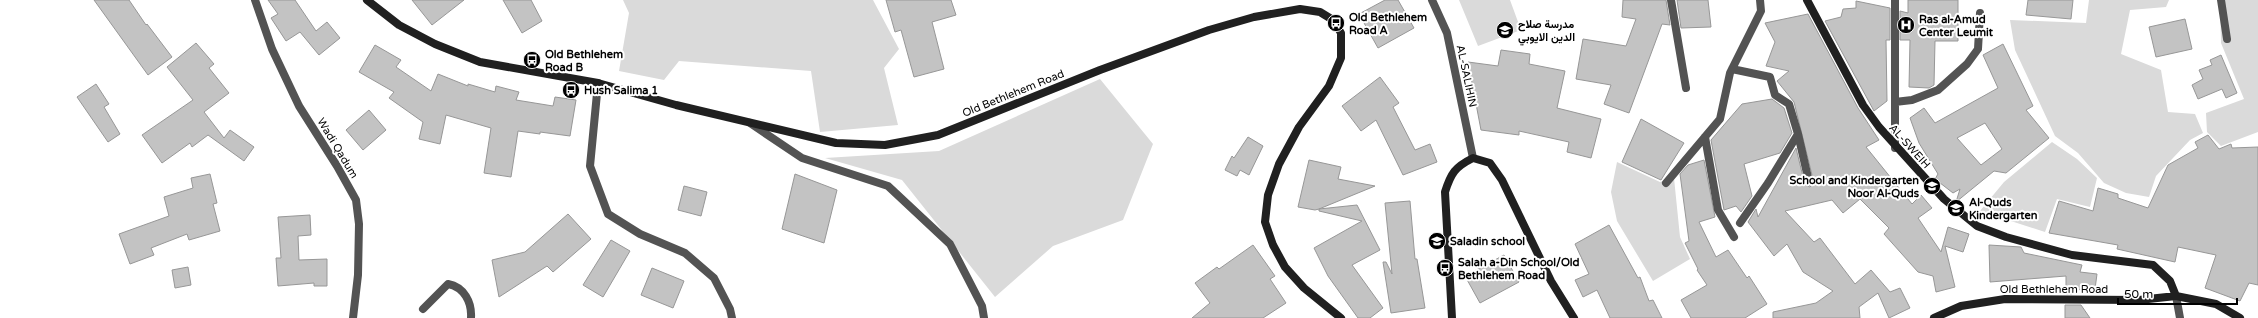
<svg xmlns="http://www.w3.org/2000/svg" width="2258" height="318" font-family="'Varela Round',Vazirmatn,sans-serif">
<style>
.green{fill:#dadada}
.building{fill:#c3c3c3;stroke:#979797;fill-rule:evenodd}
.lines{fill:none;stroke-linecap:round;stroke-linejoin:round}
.lane{stroke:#535353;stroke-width:8}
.street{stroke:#535353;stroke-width:8}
.secondary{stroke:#202020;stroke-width:8}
.labels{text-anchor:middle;stroke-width:4;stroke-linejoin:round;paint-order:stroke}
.poi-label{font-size:11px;font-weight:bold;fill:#000;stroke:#fff;text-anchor:start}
.street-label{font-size:11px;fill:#000;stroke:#fff}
</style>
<rect width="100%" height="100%" fill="#fff"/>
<!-- green -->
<path class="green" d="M623,0H873L899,49L884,68L898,125L820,132L811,71L679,61L664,80L619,71L629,13Z
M1459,0H1510L1521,30L1478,46Z
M2089,0H2169L2166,7L2130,10L2121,54L2161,70L2168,112L2195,114L2203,133L2190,140L2156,176L2149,197L2126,193L2104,183L2078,153L2055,136L2015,50L2010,20L2086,23Z
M2220,0H2258V132L2221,146L2207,132L2206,113L2244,99L2221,43Z
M1100,79L1153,144L1123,220L1053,246L995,297L902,180L825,158L939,151Z
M2052,142L2077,159L2097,178L2090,207L2057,199L2045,232L1980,211L2004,182Z
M1617,162L1660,182L1674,178L1680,237L1690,259L1653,281L1617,221L1611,192Z"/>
<!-- building -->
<path class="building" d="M94,0H129L146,25L147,24L172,57L148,75Z
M268,0H295L316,31L327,22L340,38L319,55L300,32L286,41L271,18L278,14Z
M412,0H464L432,25Z
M503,0H531L542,21L522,33Z
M886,0H951L956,15L932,22L944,69L914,77L901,30L895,32Z
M1385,0H1398L1414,28L1378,48L1359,14Z
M1623,0H1666L1670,25L1662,24L1629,113L1604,104L1611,85L1576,79L1583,39L1626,46L1636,19L1622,17Z
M1677,0H1708L1711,27L1681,28Z
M1908,0H1958V41H1935L1934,85L1929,88L1909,87L1910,40H1900V11L1908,13Z
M2028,0H2073L2071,19L2026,15Z
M1856,1L1890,8V40H1886L1887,101L1874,111L1825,21L1841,17L1843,9L1856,8Z
M1808,14L1858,108L1879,140L1866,147L1912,204L1921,195L1932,208L1918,218L1941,252L1948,227L1969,234L1963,252L1945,246L1955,287L1936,292L1933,276L1918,272L1884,234L1889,228L1860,199L1843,213L1832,200L1785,211L1814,242L1820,238L1855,284L1871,270L1890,292L1900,288L1910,308L1889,318L1878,293L1859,307L1860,318H1773V312L1816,303L1833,291L1803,272L1787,244L1774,256L1748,222L1756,209L1758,217L1796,148L1805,185L1810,187L1814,183L1794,102L1777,81L1789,71L1766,66L1775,42L1765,23Z
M2185,19L2192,49L2156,57L2149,27Z
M196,43L214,64L209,68L229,93L204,112L224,138L230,130L254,147L244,161L208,135L192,147L190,143L162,163L142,135L193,100L167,67Z
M2003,44L2033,106L2026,110L2049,138L2006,173L1994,171L1956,202L1960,189L1953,193L1935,179L1938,174L1919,143L1910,118L1924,108L1935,123L1998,88L1983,55ZM1985,123L2002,149L1981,165L1957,138Z
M375,45L401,60L396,67L431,91L438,74L468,86V84L495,92L496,86L519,92L516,100L553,106L555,97L576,100L570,136L540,132V134L518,131L511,177L484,173L491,128L446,115L440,144L419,139L423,122L389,98L394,92L359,72Z
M1501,50L1530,54L1529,64L1565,71L1557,108L1601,119L1591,158L1567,152L1569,142L1519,131V135L1481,130L1468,62L1498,66Z
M2221,55L2237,93L2226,98L2222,89L2198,99L2192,85L2203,79L2199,70L2212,65L2210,60Z
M1380,77L1399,103L1393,107L1415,150L1430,144L1437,162L1403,175L1376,120L1361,131L1342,106Z
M96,84L109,104L104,107L120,134L108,142L77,97Z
M1772,99L1784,108L1792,133L1780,153L1744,164L1752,196L1741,212L1736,206L1724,210L1711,140L1742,104Z
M369,110L386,130L363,150L346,130Z
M1641,119L1684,143L1661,180L1622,162Z
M2208,135L2219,149L2231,144L2232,148L2258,147V285L2249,283L2240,301L2205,288L2216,255L2178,247L2175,262L2117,249L2118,245L2049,233L2059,201L2093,211L2098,188L2118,194V198L2148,208L2168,165L2198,148L2195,142Z
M1248,137L1263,146L1249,175L1240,170L1237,176L1225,170L1232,156L1234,158Z
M1309,160L1341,167L1338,179L1375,186L1319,209L1357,205L1380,250L1352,265L1383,308L1370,318H1358L1328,276L1314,248L1362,221L1319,211V209L1315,210L1298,207Z
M1704,160L1715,217L1699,222L1716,257L1728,250L1747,278L1749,276L1767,304L1745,318H1691L1681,300L1707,285L1697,270L1698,269L1685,243L1689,241L1680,174L1688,165Z
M210,174L217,203L213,204L220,231L189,240L187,234L151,248L154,255L130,264L119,234L169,216L164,197L193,188L191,178Z
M795,174L837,190L824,243L782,229Z
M684,186L707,192L701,216L678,210Z
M1410,201L1415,259H1417L1425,308L1391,313L1383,262H1386L1392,274L1385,203Z
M568,214L591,239L553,272L547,266L499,297L492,260L525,252Z
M310,215L311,235L298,236L299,260L327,259V286H314V283L278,286L276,258H281L278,217Z
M1609,225L1638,278L1640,277L1649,301L1653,300L1662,318H1610L1597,290L1583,297L1575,280L1589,274L1575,244Z
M611,240L630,251L603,297L583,285Z
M1253,245L1275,276L1270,279L1286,303L1263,318H1192L1210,303L1195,283L1217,267L1219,269Z
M1989,245L2021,247L2024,253L2082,265L2080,272L2097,274L2095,289L2070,290L2073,294H2066V276L1990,282Z
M1504,255L1519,282L1480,303L1465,276Z
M188,267L191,285L175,288L172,270Z
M652,268L684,281L673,308L641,295Z
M2065,305H2081L2090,318H2065Z"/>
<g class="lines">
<!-- lane -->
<path class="lane" d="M598,83L590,166L608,214L640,234L685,253L714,278L730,309L732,318"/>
<!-- street -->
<path class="street" d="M255,0L272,49L299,106L337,166L356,200L359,224L358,275L353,318
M1432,0L1447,33L1473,158
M1671,0L1686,88
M1895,0V148
M2221,0L2227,39
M1732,69L1770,77L1775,95L1789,104L1798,134
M1895,102L1912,100L1938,90L1967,64L1978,49L1980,13
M750,123L802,158L888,186L950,244L982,306L984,318
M1705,137L1718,210L1734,237
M1666,183L1720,119L1730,73L1761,11L1760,0
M1740,223L1768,183L1798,134L1809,182
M2176,296L2180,318
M423,309L448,284C464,287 472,302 471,318"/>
<!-- secondary -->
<path class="secondary" d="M367,0L399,25L435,44L480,62L598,83L676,105L836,143L885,145L938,135L1100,70L1209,30L1254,17L1300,9L1320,12L1333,20L1341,33V58L1329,86L1299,127L1279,164L1268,195L1265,222L1273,245L1285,267L1304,288L1341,318
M1807,0L1863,105L1879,127L1944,199L1977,226L2006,237L2072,255L2153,265L2170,281L2176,296
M1452,318L1445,192C1451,173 1455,167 1473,158L1490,163L1502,180L1551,281L1574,318
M1934,318L1961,306L2005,299L2139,300L2176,296L2216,304L2240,318"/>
</g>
<!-- icons -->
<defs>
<symbol id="bus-disc" viewBox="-11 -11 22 22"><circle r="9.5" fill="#000" stroke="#fff"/><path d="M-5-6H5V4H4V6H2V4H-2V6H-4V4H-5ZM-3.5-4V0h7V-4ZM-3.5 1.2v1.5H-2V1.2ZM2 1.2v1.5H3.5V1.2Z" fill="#fff"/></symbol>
<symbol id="hospital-disc" viewBox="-11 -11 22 22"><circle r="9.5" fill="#000" stroke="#fff"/><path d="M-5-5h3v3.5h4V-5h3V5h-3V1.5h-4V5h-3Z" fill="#fff"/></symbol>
<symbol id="school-disc" viewBox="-11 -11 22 22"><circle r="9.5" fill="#000" stroke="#fff"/><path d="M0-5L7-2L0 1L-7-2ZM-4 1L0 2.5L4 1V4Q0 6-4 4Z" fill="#fff"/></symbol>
</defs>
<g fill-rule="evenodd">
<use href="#bus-disc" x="1326" y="13" width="20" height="20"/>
<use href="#hospital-disc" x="1896" y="15" width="20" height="20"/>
<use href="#school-disc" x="1495" y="20" width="20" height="20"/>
<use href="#bus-disc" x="522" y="50" width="20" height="20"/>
<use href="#bus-disc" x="561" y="80" width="20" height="20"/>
<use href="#school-disc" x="1922" y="176" width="20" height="20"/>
<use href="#school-disc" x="1946" y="198" width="20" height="20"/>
<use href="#school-disc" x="1427" y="231" width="20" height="20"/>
<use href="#bus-disc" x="1435" y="258" width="20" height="20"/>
</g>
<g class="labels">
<!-- poi labels -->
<g class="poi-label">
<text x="1349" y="21">Old Bethlehem<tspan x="1349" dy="13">Road A</tspan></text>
<text x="1919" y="23">Ras al-Amud<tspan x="1919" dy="13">Center Leumit</tspan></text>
<text x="1518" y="28">مدرسة صلاح<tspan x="1518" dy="13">الدين الايوبي</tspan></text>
<text x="545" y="58">Old Bethlehem<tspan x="545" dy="13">Road B</tspan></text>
<text x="584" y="94">Hush Salima 1</text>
<text x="1919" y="184" text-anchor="end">School and Kindergarten<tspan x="1919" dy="13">Noor Al-Quds</tspan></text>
<text x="1969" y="206">Al-Quds<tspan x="1969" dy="13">Kindergarten</tspan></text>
<text x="1450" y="245">Saladin school</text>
<text x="1458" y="266">Salah a-Din School/Old<tspan x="1458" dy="13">Bethlehem Road</tspan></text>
</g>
<!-- street labels -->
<g class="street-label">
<text transform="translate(1467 76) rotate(78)" y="4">AL-SALIHIN</text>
<text transform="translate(1013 93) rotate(-22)" y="4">Old Bethlehem Road</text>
<text transform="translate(1910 146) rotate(48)" y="4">AL-SWEIH</text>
<text transform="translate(338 148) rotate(59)" y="4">Wadi Qadum</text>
<text x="2054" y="293">Old Bethlehem Road</text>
</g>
</g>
<!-- scale -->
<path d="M2118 298v6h119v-6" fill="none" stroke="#000000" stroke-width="2"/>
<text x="2124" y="298" font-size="12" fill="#000000" stroke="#ffffff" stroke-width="3" paint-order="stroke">50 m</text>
</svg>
